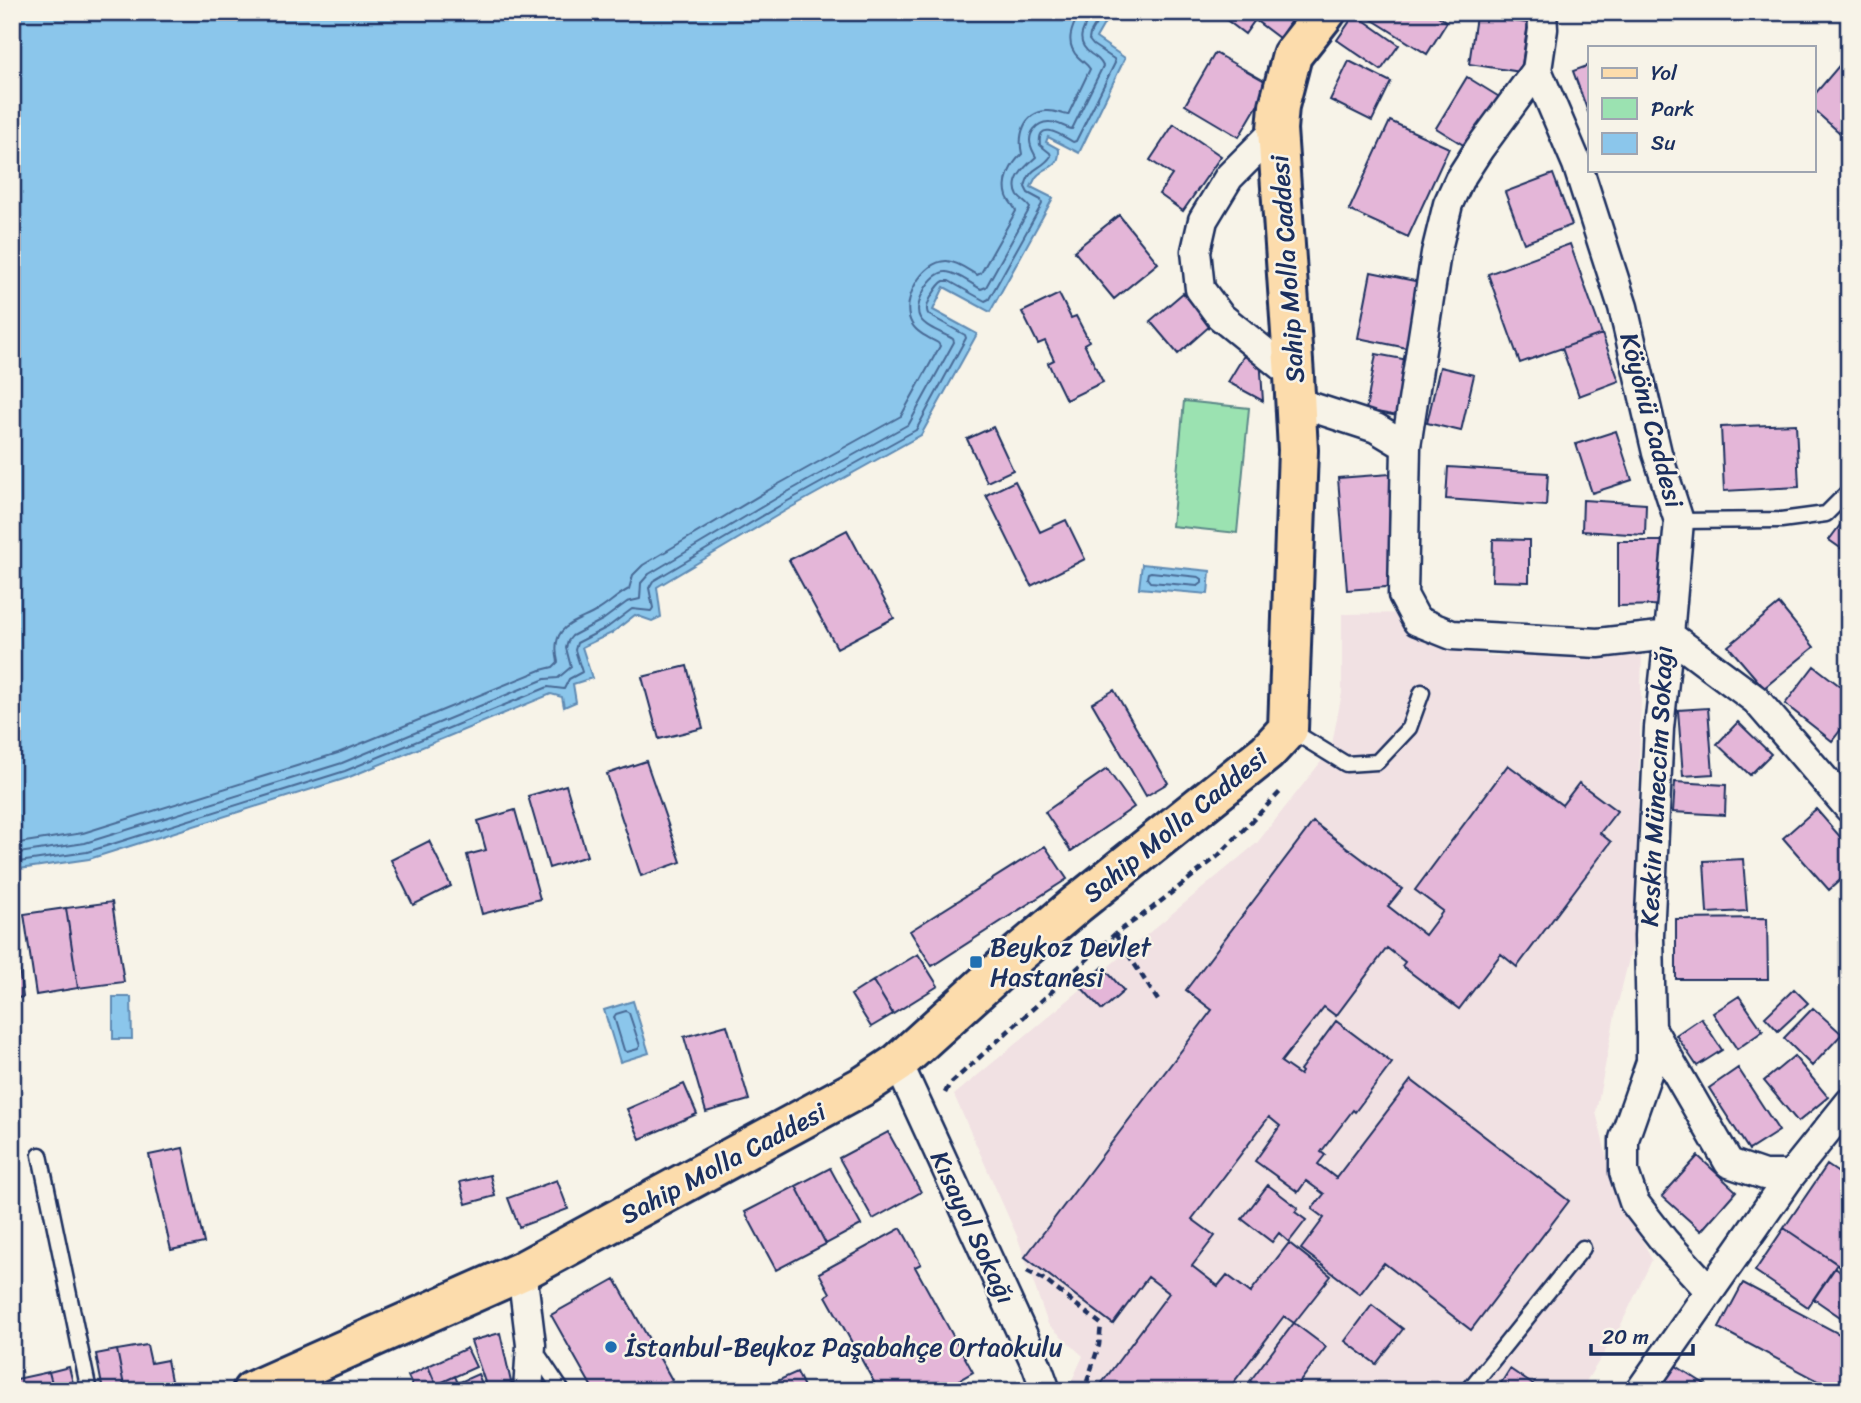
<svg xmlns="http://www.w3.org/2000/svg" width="1861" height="1403" font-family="Sriracha,sans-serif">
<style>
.built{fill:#f1e1e3}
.green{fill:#9be2b1;stroke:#5b8888;stroke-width:2}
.water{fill:#8bc6eb;stroke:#5e8ab3;stroke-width:2}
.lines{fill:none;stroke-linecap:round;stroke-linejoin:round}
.shore{stroke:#486b96;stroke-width:2}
.building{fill:#e4b6d8;stroke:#1b2f5e;stroke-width:2}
.lane-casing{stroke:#1b2f5e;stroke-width:19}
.street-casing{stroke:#1b2f5e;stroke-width:33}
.primary-casing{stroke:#1b2f5e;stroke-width:44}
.path{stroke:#1b2f5e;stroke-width:4.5;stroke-dasharray:7 5;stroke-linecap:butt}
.lane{stroke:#f7f3e8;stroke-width:14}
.street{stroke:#f7f3e8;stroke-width:28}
.primary{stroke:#fcdcac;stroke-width:38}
.poi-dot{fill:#1f6fb2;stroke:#f7f3e8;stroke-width:2.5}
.labels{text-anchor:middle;stroke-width:5;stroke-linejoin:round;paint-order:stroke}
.street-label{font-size:26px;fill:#1b2f5e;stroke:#f7f3e8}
.poi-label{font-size:26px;fill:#1b2f5e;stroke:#f7f3e8;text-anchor:start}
</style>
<rect width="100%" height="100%" fill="#f7f3e8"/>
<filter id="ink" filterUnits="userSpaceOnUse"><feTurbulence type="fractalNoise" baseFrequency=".0143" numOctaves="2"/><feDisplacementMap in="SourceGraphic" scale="14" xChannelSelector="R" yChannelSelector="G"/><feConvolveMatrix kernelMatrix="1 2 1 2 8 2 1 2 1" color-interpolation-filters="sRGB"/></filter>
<g filter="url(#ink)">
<!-- built -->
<path class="built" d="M1414,613L1427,627L1486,656L1642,653L1637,854V927L1615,1015L1596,1112L1611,1175L1652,1260L1618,1331L1580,1391H1067L1083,1356L1048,1324L1017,1236L954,1095L1257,843L1331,749L1342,693V614Z"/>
<!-- green -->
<path class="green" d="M1184,401L1249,408L1237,533L1172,526Z"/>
<!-- water -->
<path class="water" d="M12,12H1111L1096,38L1125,58L1079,153L1048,137L1046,142L1059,149C1060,169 1047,165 1037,176C1035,178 1032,185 1031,187L1053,198L990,312L944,287L933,310L977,334L921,435L790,508L657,587L661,617L652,621L635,615L612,633L582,647L592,678L573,684L576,702L564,707L562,697L551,694L347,778L89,859L12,870Z
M1142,564L1210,571L1208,594L1139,588Z
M113,997H131L132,1039H113Z
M633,1001L649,1053L620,1062L604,1010Z"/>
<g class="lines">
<!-- shore -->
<path class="shore" d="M1151,572L1199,577L1202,579V583L1198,586L1150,582L1147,578L1148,573Z
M12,844L83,833L338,753L541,670L553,667L558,662C550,626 571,625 597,611C608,605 617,595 629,589L633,575L643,565L777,485L901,416L940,346L938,343C929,338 917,333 912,324C899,303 922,260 947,261C958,262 968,270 977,275L981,273L1016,211C1014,206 1009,202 1007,196C1002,181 1011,164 1022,154C1018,136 1023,113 1046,111C1054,110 1061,114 1068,115L1090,69C1087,64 1083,62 1078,57C1064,43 1072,27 1080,12
M12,854L85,843L342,763L545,679L558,678L571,667L566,648L568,641L572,636L604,619L627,602L640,599L641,583L649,574L782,495L909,424L954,342L953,339C943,333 926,328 920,318C912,305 931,270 947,272C958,273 971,284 981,289L986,287L1030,208C1027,203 1022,201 1018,196C1009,180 1026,166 1036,157C1034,153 1032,150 1031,146C1027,134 1037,121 1050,122C1058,122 1065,128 1072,129L1103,66C1100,60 1097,58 1091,54C1073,41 1084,27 1093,12
M12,863L87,852L345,771L548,687L564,689L569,679L582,672L575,650L577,643L608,627L632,609L651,611L653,608L649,588L653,581L786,502L916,430L966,338L965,335L929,315C928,314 927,312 927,310C926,303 938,284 944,281H949L985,301L989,299L1042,204L1041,200L1028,193L1025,187C1030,165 1041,171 1051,156L1050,153L1040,145C1037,119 1061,135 1073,142L1076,141L1115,63L1114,59L1093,45L1089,40L1090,34L1103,12
M626,1011L629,1013L640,1046L638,1049L627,1052L624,1050L614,1017L616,1014Z"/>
</g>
<!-- building -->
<path class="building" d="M1216,12H1283L1292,19L1279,38L1255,20L1245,34Z
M1371,12H1432L1447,22L1427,54L1368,17Z
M1355,14L1399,45L1381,70L1337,40Z
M1476,16L1528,23L1521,72L1469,64Z
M1215,53L1270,84L1239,137L1185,105Z
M1849,54V141L1814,110V95Z
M1349,61L1391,82L1372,121L1330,100Z
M1590,65V111L1588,112L1573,71Z
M1467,77L1501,98L1470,149L1436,128Z
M1390,121L1449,148L1408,237L1349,210Z
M1174,124L1221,156L1183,211L1159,194L1172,175L1150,160Z
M1553,174L1572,225L1524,243L1505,192Z
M1119,215L1158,263L1114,299L1074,251Z
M1570,244L1602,334L1520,363L1488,274Z
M1371,272L1420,282L1407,348L1358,338Z
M1183,293L1211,325L1178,354L1150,321Z
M1059,294L1071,318L1076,316L1089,341L1084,344L1103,382L1066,400L1048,363L1054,360L1045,341L1038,344L1022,312Z
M1602,334L1619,381L1579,396L1562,348Z
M1248,349L1260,357L1263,401L1228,382Z
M1376,354L1408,360L1398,416L1366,410Z
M1440,367L1474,375L1461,431L1427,423Z
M1796,424L1799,487L1724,491L1721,427Z
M993,427L1013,470L987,482L967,439Z
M1616,431L1632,480L1592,493L1576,444Z
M1448,467L1548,473L1546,506L1446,499Z
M1390,474L1399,586L1347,590L1338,478Z
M1015,481L1040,532L1066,520L1085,559L1031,586L986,495Z
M1583,500L1646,504L1645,535L1582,531Z
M1849,513V554L1829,540Z
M847,530L894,618L837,648L789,560Z
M1493,539L1529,540V582L1492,581Z
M1618,541H1664V605L1618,606Z
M1779,604L1814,647L1764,688L1728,646Z
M687,666L703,728L659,739L642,677Z
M1814,666L1849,693V719L1832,741L1785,704Z
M1114,690L1168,783L1146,796L1092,703Z
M1708,708L1713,774L1683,776L1678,710Z
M1738,722L1771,754L1750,775L1717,744Z
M646,761L681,862L641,876L607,774Z
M1508,765L1562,805L1579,783L1617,811L1600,833L1611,842L1517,967L1501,954L1459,1009L1402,966L1405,962L1387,948L1336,1016L1324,1007L1281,1062L1300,1075L1302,1072L1300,1070L1336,1021L1392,1063L1355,1112L1353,1110L1321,1152L1325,1155L1318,1164L1336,1178L1411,1080L1569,1201L1471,1330L1384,1263L1360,1294L1301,1249L1324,1218L1312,1209L1324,1194L1306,1181L1298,1192L1255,1161L1280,1126L1269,1117L1192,1219L1215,1236L1192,1266L1218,1286L1227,1275L1251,1293L1252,1290L1289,1243L1331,1276L1294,1323L1284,1316L1227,1391H1096L1169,1293L1148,1277L1113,1324L1025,1257L1212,1010L1186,990L1313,822L1402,889L1388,906L1425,935L1443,911L1415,890Z
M1107,769L1134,807L1071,851L1045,812Z
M1675,782L1726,785L1725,815L1673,812Z
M566,785L587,856L549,868L528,796Z
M1816,809L1849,847V872L1829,890L1783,838Z
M515,810L540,899L482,914L467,855L486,850L478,821Z
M429,841L451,886L413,905L391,860Z
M1045,846L1067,879L932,966L910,931Z
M1743,859L1747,911L1707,913L1704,861Z
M112,902L124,982L78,988L66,908Z
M66,908L78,988L36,995L24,914Z
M12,916L23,997L12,999Z
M1767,918L1768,979H1676V919Z
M918,954L938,986L893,1014L873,981Z
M1103,967L1124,991L1102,1010L1081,987Z
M873,981L893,1014L871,1027L851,995Z
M1794,989L1808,1003L1778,1031L1765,1017Z
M1739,996L1763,1031L1737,1049L1713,1013Z
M1813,1008L1842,1034L1812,1066L1784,1038Z
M1701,1018L1722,1050L1697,1066L1676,1035Z
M727,1025L749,1100L706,1112L684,1037Z
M1794,1056L1828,1097L1798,1122L1764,1081Z
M1738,1068L1779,1131L1749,1150L1709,1088Z
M684,1084L697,1114L640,1139L627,1109Z
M888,1132L921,1192L873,1219L839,1158Z
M183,1148L204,1243L171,1250L149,1155Z
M1698,1156L1736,1191L1701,1231L1662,1196Z
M1827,1165L1849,1180L1848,1271L1784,1228Z
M830,1168L861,1225L826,1244L796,1186Z
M490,1175L495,1196L466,1204L460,1182Z
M557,1180L568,1209L519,1227L508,1198Z
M1268,1185L1298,1208L1295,1212L1306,1220L1289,1242L1279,1233L1272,1242L1242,1219Z
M796,1186L826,1244L776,1270L745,1212Z
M901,1228L921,1264L915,1267L973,1372L940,1391H879L826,1296L830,1293L819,1273Z
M1784,1228L1837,1264L1808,1307L1755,1271Z
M1835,1268L1849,1278V1323L1814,1299Z
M615,1279L672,1380L653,1391H594L551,1315Z
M1743,1283L1849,1339V1369L1837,1391L1719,1328Z
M1372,1305L1403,1329L1376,1364L1345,1341Z
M1294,1323L1326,1347L1293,1391H1263L1250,1381Z
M500,1333L513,1391H488L471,1341Z
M147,1345L151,1363L167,1360L173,1391H125L117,1350Z
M467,1348L476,1367L436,1385L428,1366Z
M117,1350L125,1391H103L96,1354Z
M1673,1364L1714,1390V1391H1656Z
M428,1366L436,1385L455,1376L461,1391H415L408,1376Z
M69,1367L75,1391H54L49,1372Z
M1510,1369L1542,1391H1496Z
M49,1372L54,1391H12V1380Z
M797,1372L806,1391H755Z
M478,1374L485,1391H464L460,1382Z"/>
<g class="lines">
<defs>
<path id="lane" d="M1679,521L1781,520L1826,514L1849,491
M1289,729L1346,764L1377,762L1409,728L1422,692
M40,1155L89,1391
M534,1349L562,1391
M1468,1391L1583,1248"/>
<path id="street" d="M1542,12L1543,29L1537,70L1577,164L1623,307L1657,453L1679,521L1669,635L1756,700L1849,808
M1277,129L1229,177L1203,220L1196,251L1200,289L1220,316L1294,376
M1296,402L1376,428L1406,446L1403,595L1417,621L1452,635L1598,643L1669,635L1659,728L1649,936L1651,1028L1729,1163L1764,1175H1791
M1406,446L1436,253L1448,204L1459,180L1479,149L1537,70
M1651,1028V1062L1624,1139V1172L1634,1202L1665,1242L1710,1291
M898,1063L1037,1366L1046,1391
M522,1271L531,1345L528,1391
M1640,1391L1791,1175L1849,1103"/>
<path id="primary" d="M252,1391L522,1271L865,1085L898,1063L1018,954L1077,904L1267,752L1288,729L1298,450L1294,376L1277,129L1279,106L1292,55L1326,12"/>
</defs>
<!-- lane casing -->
<use href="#lane" class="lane-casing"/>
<!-- street casing -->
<use href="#street" class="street-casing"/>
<!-- primary casing -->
<use href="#primary" class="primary-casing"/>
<!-- path -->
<path class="path" d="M1115,934L1159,1002
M945,1093L949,1085L1115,934L1151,909L1218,856L1283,789
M1027,1271L1043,1279L1101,1324L1099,1345L1084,1391"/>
<!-- lane -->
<use href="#lane" class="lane"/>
<!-- street -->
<use href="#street" class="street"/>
<!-- primary -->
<use href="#primary" class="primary"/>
</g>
</g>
<!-- markers -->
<g class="poi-dot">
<rect x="969" y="955" width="14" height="14" rx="3.5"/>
<circle cx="611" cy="1347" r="7"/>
</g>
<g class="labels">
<!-- street labels -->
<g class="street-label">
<text transform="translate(1287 269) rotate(-94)" y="9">Sahip Molla Caddesi</text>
<text transform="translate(1652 420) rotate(75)" y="9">Köyönü Caddesi</text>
<text transform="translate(1656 786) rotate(-87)" y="9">Keskin Müneccim Sokağı</text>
<text transform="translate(1175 825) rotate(-39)" y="9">Sahip Molla Caddesi</text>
<text transform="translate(723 1163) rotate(-28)" y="9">Sahip Molla Caddesi</text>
<text transform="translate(973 1227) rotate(65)" y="9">Kısayol Sokağı</text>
</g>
<!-- poi labels -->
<g class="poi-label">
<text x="990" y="956">Beykoz Devlet<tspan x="990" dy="30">Hastanesi</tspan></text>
<text x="625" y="1356">İstanbul-Beykoz Paşabahçe Ortaokulu</text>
</g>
</g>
<!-- margin -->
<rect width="1861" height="1403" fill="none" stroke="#f7f3e8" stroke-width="42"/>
<rect x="21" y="21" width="1819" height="1361" fill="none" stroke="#1b2f5e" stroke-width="2.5" filter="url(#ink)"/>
<!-- legend -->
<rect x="1588" y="46" width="228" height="126" fill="#f7f3e8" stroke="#9fa5b1" stroke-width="2"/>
<rect x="1602" y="68" width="35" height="10" fill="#fcdcac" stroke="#9fa5b1" stroke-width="2"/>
<text x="1651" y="80" font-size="21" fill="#1b2f5e">Yol</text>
<rect x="1602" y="98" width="35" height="21" fill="#9be2b1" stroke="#9fa5b1" stroke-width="2"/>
<text x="1651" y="116" font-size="21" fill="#1b2f5e">Park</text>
<rect x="1602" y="133" width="35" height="21" fill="#8bc6eb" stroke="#9fa5b1" stroke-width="2"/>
<text x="1651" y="150" font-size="21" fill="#1b2f5e">Su</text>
<!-- scale -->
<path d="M1591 1344v10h102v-10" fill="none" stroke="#1b2f5e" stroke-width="3.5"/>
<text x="1602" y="1344" font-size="21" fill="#1b2f5e" stroke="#f7f3e8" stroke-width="5" paint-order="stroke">20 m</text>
</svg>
